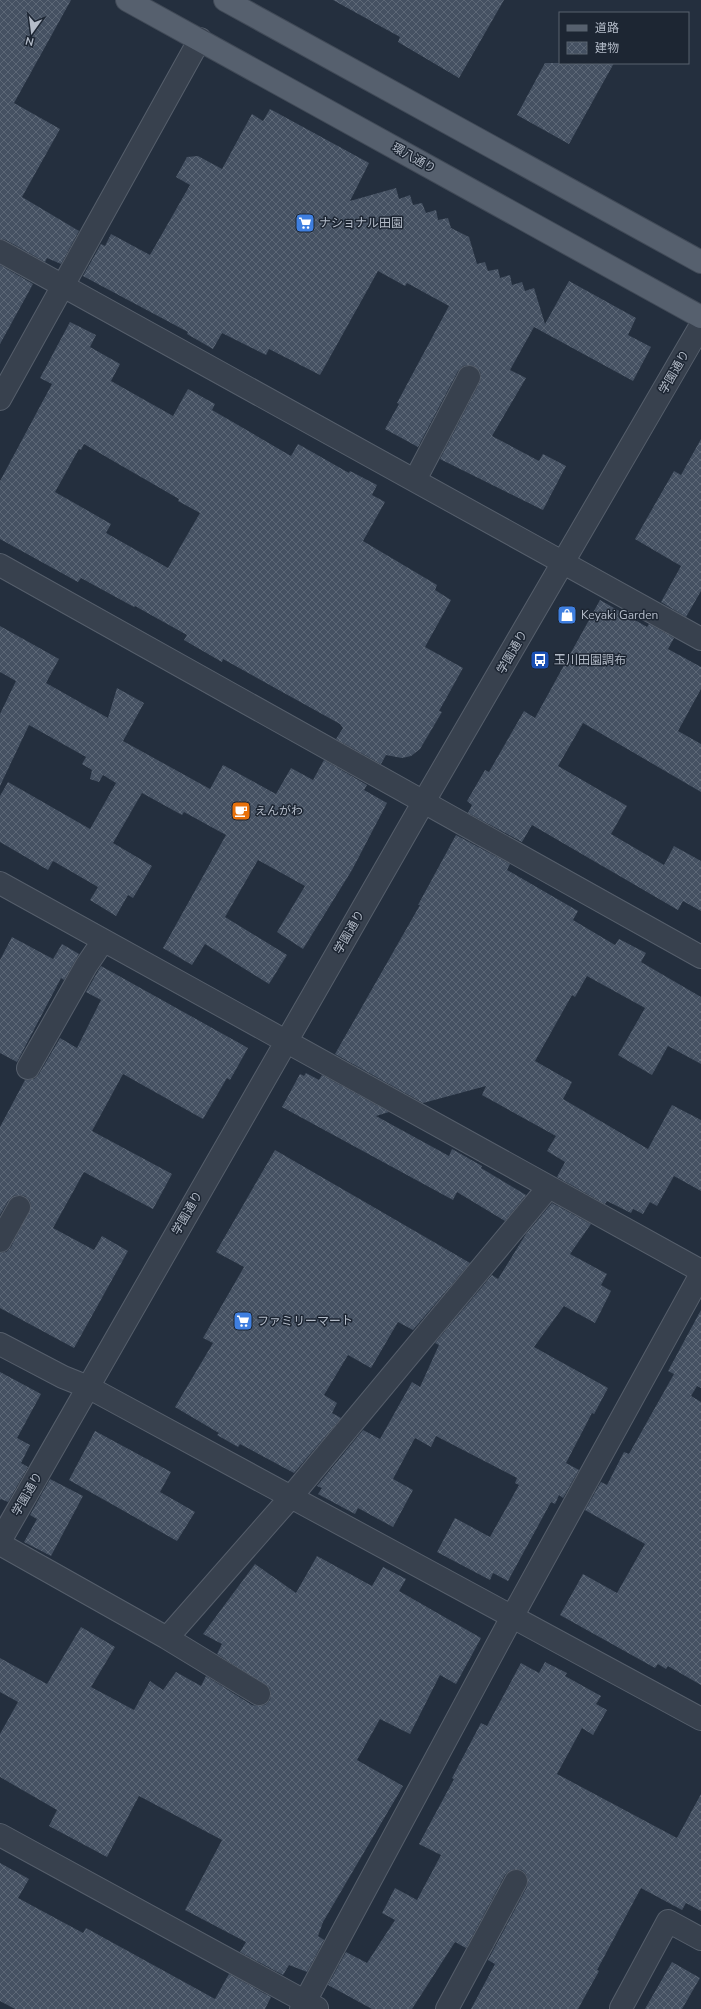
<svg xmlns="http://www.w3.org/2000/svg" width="701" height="2009" font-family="'Nunito Sans','Noto Sans JP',sans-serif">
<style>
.building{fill:url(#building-cross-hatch);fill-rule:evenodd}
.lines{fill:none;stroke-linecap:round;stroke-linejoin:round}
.minor-casing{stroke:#565f6c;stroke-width:24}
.major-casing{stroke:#414a57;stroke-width:24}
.minor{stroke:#38414e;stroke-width:22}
.major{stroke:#56606e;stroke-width:22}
.labels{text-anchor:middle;stroke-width:3;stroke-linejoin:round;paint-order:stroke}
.street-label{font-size:12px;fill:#b4bcc9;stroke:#1d2633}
.poi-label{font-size:12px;fill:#b4bcc9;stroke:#1d2633;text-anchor:start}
</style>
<defs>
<pattern id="building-cross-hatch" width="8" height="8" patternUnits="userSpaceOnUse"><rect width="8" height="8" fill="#455162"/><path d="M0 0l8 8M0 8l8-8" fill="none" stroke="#5d6877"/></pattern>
</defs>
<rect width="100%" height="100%" fill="#242f3e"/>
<!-- building -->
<path class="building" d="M0,0H71L14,103L60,129L22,197L79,231L61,264L47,258L45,262L6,240L0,239Z
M333,0H504L459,78L398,42L400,37Z
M545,63H614L569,144L517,115Z
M270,109L369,163L350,201L396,188L399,199L410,195L413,205L422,203L426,213L436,210L438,220L448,218L451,228L469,237L477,264L485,262L488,271L498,269L500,278L510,275L512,285L522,282L525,291L534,288L545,324L569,281L636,318L628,335L651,347L633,381L534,327L510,370L526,378L492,436L539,461L543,454L566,466L543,510L440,459L480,382L481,376L480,371L474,366L468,365L463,366L458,371L418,447L385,429L399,404L397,403L449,306L407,283L405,286L378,271L320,375L269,349L266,355L222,333L213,349L187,334L188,332L83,276L101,244L105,246L111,234L150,255L190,185L176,177L187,157L198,156L222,169L252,114L263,121Z
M0,265L33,284L0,344Z
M70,322L96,335L90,347L120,364L111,381L173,416L188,389L215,404L212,410L291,456L298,444L349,473L350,471L377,485L372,495L385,502L363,541L437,585L435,590L451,600L425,647L463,668L439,711L442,712L420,749L411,756L402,758L386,755L381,764L336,739L343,728L340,724L223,659L222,662L184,640L187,635L135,606L134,607L81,578L78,582L0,539V481L52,384L40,378ZM84,444L179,499L178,501L200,513L168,568L106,533L111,524L55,492L79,449L81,450Z
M701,439V591L686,617L661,602L681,566L635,539L674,471L681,475Z
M600,600L647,627L649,624L674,638L668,649L701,667V689L678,731L701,744V792L583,723L558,766L627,806L611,834L664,865L674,846L701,861V911L683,901L678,910L532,825L522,842L468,813L472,805L467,801L485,770L489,772L524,711L535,718Z
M0,626L59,659L46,683L108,718L117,688L144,703L123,741L210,789L223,765L276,794L291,768L313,780L324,760L367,785L364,790L387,803L352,870L303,949L277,932L305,886L258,860L225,917L287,955L269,984L205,944L192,965L163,948L226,835L184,812L182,815L142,793L113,843L152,866L133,898L128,895L116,916L90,900L98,887L53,861L48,870L0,842V796L8,782L90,829L116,783L103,775L99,782L90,779L92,770L82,764L86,757L29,725L0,786V714L16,681L0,672Z
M456,835L510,864L507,870L578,911L573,920L615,945L619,939L646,953L641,962L701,997V1064L668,1046L652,1075L618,1055L645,1008L587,976L575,997L572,995L535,1061L572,1082L563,1099L648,1149L672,1105L701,1120V1191L674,1176L657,1206L650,1202L643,1214L633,1209L631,1213L607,1201L605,1204L557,1177L565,1162L547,1151L556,1136L482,1095L486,1086L423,1103L335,1054L420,905H418Z
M12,937L53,959L62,944L79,954L64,980L61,978L17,1062L0,1053V960Z
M101,966L248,1048L230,1080L227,1078L203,1119L123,1074L92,1131L172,1174L153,1209L84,1172L53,1228L94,1250L102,1236L128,1251L74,1348L0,1308V1253L6,1252L11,1247L31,1207L30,1201L25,1196L18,1195L13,1196L8,1201L0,1215V1127L25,1080L34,1079L39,1074L60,1038L77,1048L101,1000L86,992Z
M306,1073L319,1080L322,1075L389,1112L376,1116L449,1156L452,1149L482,1166L481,1168L526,1195L505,1221L457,1192L453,1200L282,1107L300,1074L304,1076Z
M275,1150L470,1263L413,1330L398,1322L371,1368L348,1355L324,1395L337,1403L332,1413L341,1418L294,1473L240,1444L238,1447L217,1435L219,1433L175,1407L213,1343L203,1338L244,1267L216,1252Z
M552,1203L591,1224L570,1254L607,1274L601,1285L611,1291L595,1323L564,1306L534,1347L608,1388L594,1414L592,1413L566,1463L579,1470L563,1498L559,1495L555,1504L551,1502L508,1581L493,1573L490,1580L437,1552L455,1518L490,1537L519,1485L515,1483L517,1478L436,1436L431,1447L415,1438L393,1479L413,1490L393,1527L358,1508L355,1514L318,1494L322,1488L317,1486L363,1430L380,1439L412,1382L420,1387L439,1345L435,1343L492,1275L498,1279L526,1234Z
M701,1310V1388L697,1386L691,1396L701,1402V1685L668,1666L666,1669L658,1664L655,1668L560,1615L583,1574L617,1593L645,1544L585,1510L601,1482L607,1485L624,1452L629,1454L674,1374L668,1371Z
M0,1372L41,1394L17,1438L30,1445L21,1463L28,1467L8,1502L1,1499L0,1500Z
M95,1431L171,1472L160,1492L195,1512L177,1541L69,1480Z
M50,1479L83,1496L51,1556L24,1542L37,1519L30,1515Z
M317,1556L372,1586L383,1567L406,1579L399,1591L481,1638L456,1684L440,1675L410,1734L380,1719L357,1760L403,1786L323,1922L318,1936L324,1940L307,1972L289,1965L283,1975L240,1952L246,1942L185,1910L222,1840L139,1796L107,1857L49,1826L57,1810L0,1777V1734L18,1702L0,1692V1658L47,1684L81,1627L115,1647L91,1687L134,1710L150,1681L163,1690L176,1672L201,1686L206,1676L252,1705L258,1706L265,1705L270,1700L271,1694L270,1688L217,1654L222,1644L203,1634L255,1564L296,1593Z
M545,1662L567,1673L565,1676L601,1696L596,1704L607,1710L593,1735L582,1728L557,1774L677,1838L701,1794V1911L686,1903L682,1910L641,1888L597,1970L599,1971L578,2009H471L495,1964L488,1960L527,1887L528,1880L526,1874L522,1870L515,1869L509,1871L505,1875L466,1948L455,1942L412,2009H372L328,1985L346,1952L367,1963L395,1920L382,1913L395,1888L417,1900L441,1855L419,1844L454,1779L452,1778L481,1723L487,1726L521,1663L539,1673Z
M0,1863L29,1879L18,1898L83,1933L86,1928L215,1999L229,1974L271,1997L265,2009H15L0,2001Z
M672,1962L700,1978L682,2009H645Z"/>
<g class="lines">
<defs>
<path id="minor" d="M0,251L701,639
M0,399L200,39
M415,480L469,377
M0,565L701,957
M0,883L701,1271
M28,1068L86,966L103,941
M0,1241L19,1207
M0,1344L63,1377L88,1387L701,1719
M0,1541L423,803L701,325
M0,1544L167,1638L290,1498L548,1188
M167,1638L259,1694
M0,1835L317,2008
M621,2008L668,1921L701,1939
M301,2009L512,1617L701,1274
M447,2009L516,1881"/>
<path id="major" d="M127,0L701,317
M225,0L701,262"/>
</defs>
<!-- minor casing -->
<use href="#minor" class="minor-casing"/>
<!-- major casing -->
<use href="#major" class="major-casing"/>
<!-- minor -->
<use href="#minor" class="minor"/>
<!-- major -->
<use href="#major" class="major"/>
</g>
<!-- icons -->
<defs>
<symbol id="supermarket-square" viewBox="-11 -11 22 22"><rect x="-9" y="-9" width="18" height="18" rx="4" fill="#3f7fe0" stroke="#1d2633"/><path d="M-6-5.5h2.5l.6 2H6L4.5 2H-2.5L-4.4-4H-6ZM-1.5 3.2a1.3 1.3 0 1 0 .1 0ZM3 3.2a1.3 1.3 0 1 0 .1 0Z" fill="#fff"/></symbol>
<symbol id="shop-square" viewBox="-11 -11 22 22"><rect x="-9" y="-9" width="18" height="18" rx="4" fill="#3f7fe0" stroke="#1d2633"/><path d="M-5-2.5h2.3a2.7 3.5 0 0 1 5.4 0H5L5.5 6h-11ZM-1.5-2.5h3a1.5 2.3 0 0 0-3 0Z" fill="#fff"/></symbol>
<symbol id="bus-square" viewBox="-11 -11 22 22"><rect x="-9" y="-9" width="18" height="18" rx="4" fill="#1a4fb4" stroke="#1d2633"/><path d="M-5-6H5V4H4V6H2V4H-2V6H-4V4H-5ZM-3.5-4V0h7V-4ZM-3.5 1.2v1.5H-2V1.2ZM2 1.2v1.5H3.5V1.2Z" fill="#fff"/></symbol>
<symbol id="cafe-square" viewBox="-11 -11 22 22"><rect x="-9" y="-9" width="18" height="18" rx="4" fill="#e8710a" stroke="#1d2633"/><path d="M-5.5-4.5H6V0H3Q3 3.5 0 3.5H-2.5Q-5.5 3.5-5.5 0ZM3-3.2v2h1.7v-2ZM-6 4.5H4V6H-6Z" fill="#fff"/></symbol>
</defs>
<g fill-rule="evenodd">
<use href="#supermarket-square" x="294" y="212" width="22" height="22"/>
<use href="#shop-square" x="556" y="604" width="22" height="22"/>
<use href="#bus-square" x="529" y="649" width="22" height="22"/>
<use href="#cafe-square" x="230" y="800" width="22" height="22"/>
<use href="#supermarket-square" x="232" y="1310" width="22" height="22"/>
</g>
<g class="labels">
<!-- street labels -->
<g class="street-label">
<text transform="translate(414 158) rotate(29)" y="4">環八通り</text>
<text transform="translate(674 372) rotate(-60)" y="4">学園通り</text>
<text transform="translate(512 652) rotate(-60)" y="4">学園通り</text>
<text transform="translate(349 932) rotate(-60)" y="4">学園通り</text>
<text transform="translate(187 1213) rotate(-60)" y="4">学園通り</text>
<text transform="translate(27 1494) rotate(-60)" y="4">学園通り</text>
</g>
<!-- poi labels -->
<g class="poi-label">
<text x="319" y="227">ナショナル田園</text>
<text x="581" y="619">Keyaki Garden</text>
<text x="554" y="664">玉川田園調布</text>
<text x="255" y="815">えんがわ</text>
<text x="257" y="1325">ファミリーマート</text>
</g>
</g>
<!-- legend -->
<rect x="559" y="12" width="130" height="52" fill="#1d2633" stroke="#59626f"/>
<rect x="567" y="25" width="20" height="6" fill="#56606e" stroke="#59626f"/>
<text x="595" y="32" font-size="12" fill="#b4bcc9">道路</text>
<rect x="567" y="42" width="20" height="12" fill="url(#building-cross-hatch)" stroke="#59626f"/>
<text x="595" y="52" font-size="12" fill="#b4bcc9">建物</text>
<!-- north arrow -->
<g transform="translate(32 32) rotate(194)" stroke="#1d2633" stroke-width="3" paint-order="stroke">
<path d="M0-3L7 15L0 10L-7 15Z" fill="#b4bcc9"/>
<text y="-6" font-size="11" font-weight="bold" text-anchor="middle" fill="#b4bcc9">N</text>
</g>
</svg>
